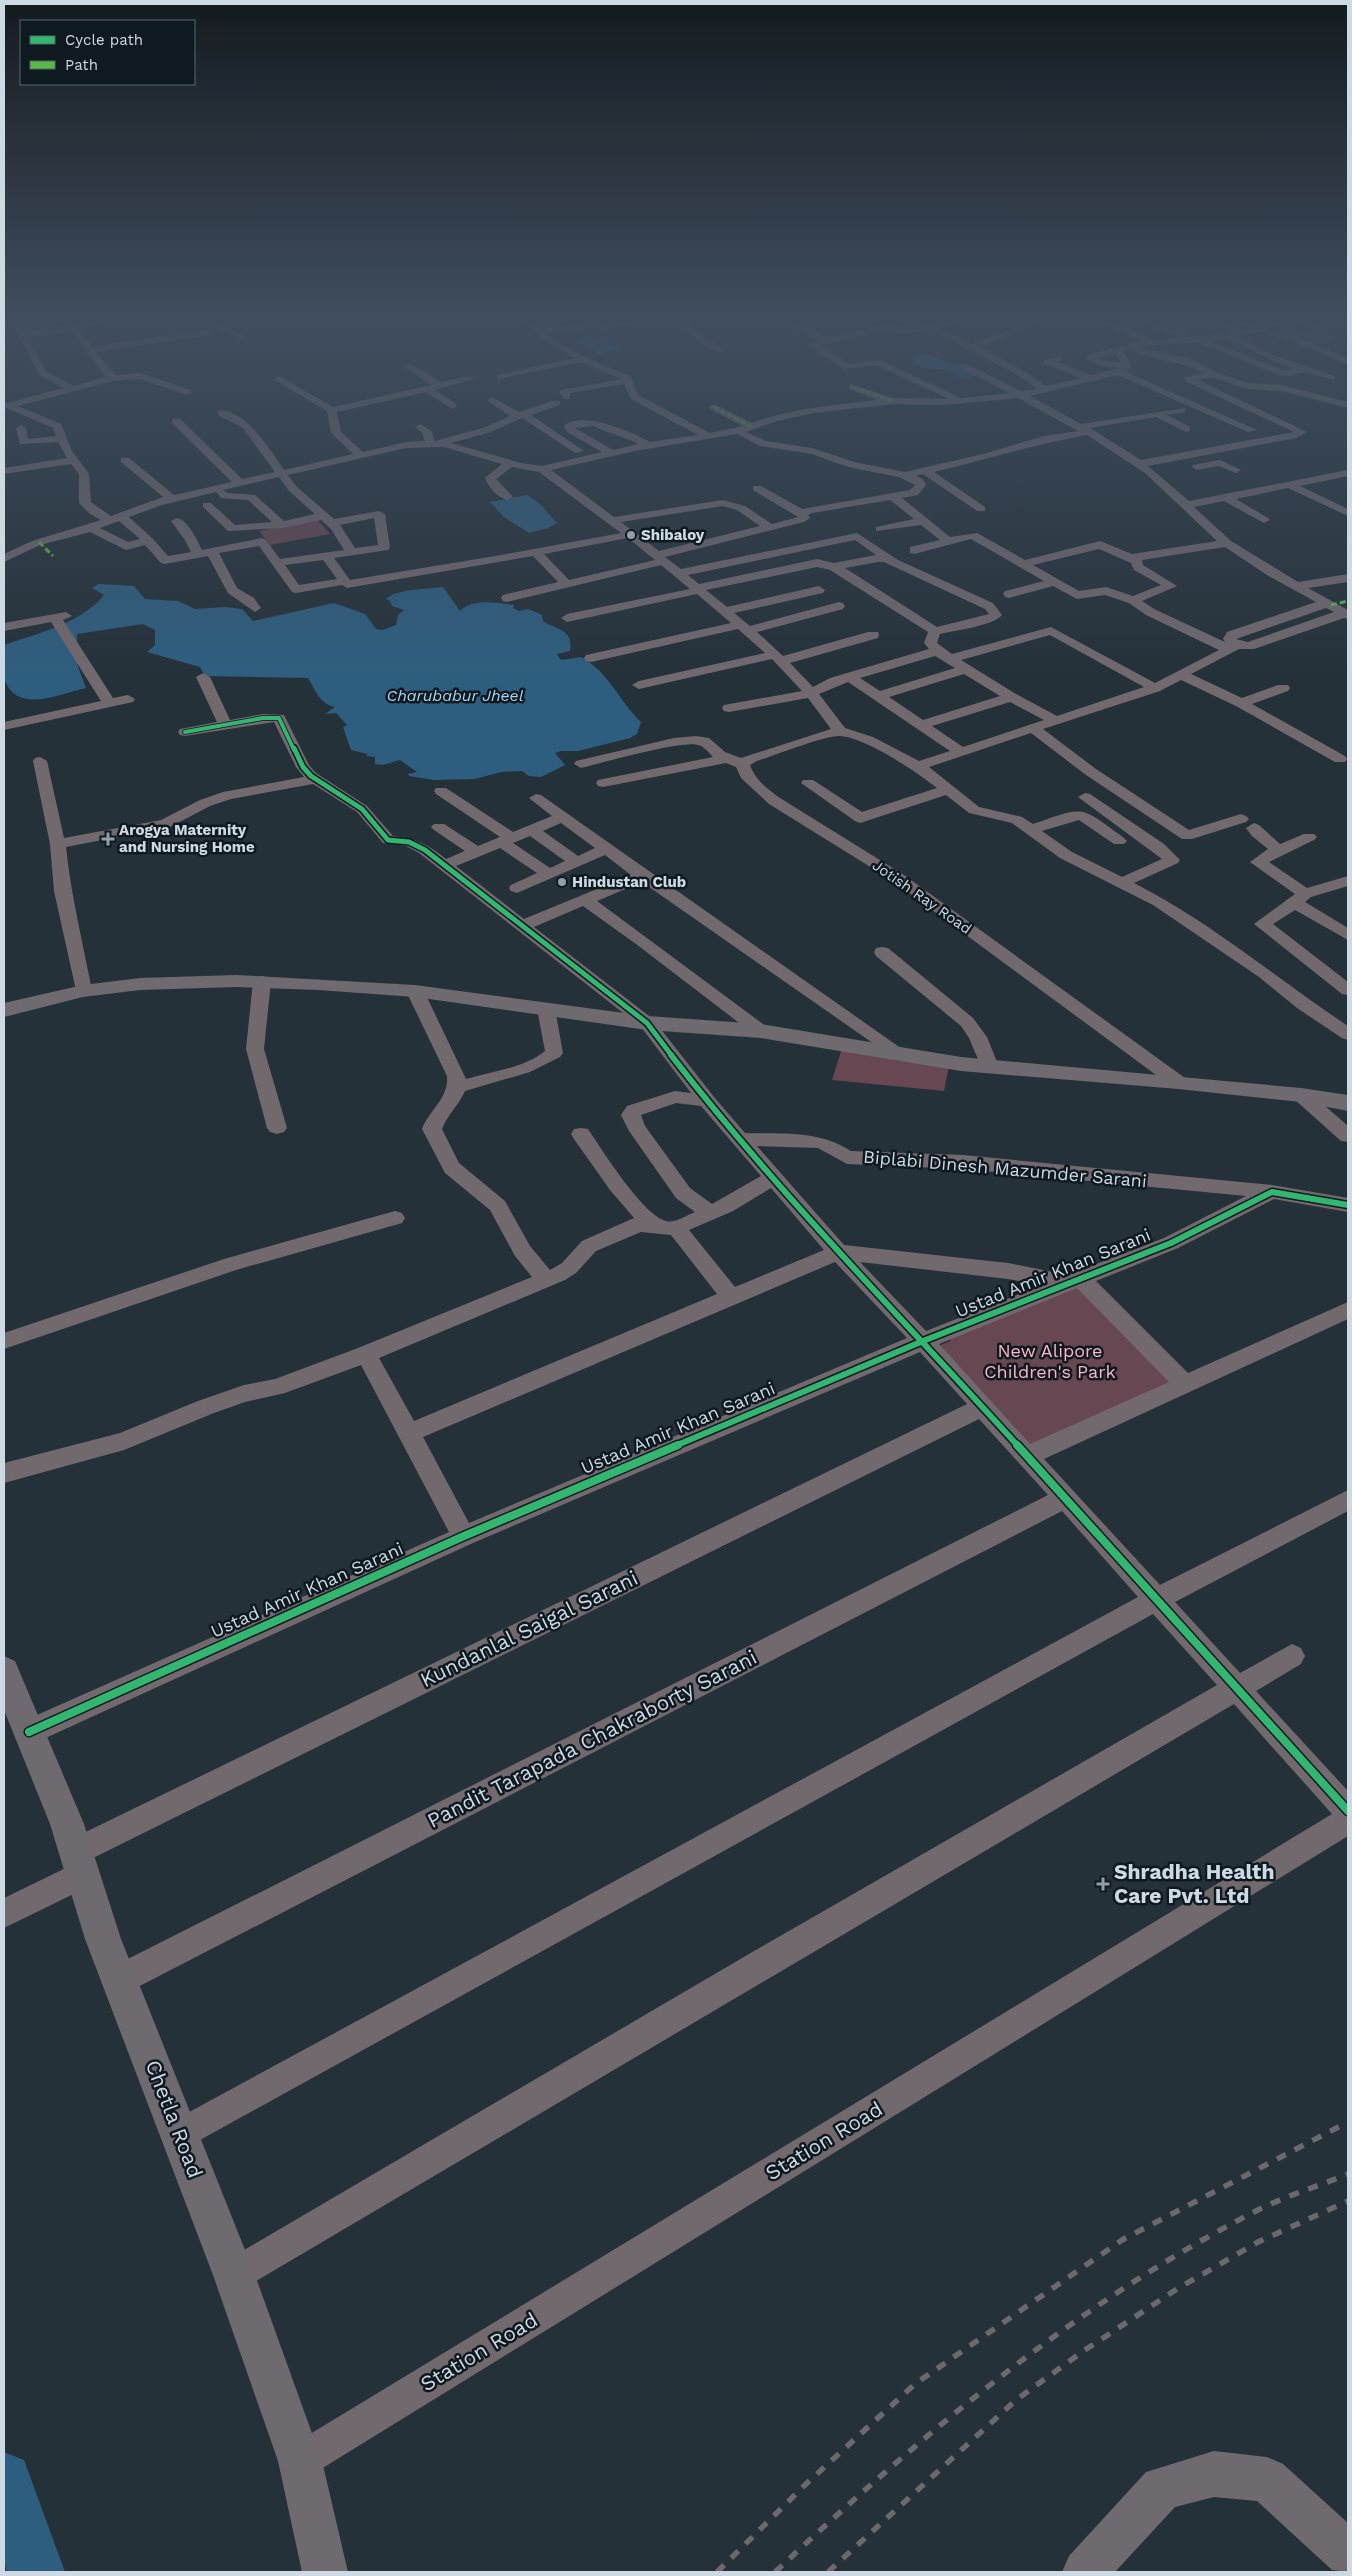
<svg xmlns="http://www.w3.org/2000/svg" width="1352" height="2576" font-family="'Work Sans',sans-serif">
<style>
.green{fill:#674852}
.water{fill:#2e5e7f}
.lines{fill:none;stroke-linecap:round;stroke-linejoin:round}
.river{fill:#2e5e7f;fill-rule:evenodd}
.minor{fill:#72696f;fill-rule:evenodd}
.major{fill:#6e6a70;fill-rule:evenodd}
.rail{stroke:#6b686e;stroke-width:5.5;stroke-dasharray:10 10;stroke-linecap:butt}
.quiet-far1{stroke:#58b947;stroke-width:2.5;stroke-dasharray:5 2.5;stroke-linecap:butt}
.quiet{stroke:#58b947;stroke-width:3;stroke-dasharray:6 3;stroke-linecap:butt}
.cycleway-far3-casing{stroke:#0f1920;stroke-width:5.5}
.cycleway-far2-casing{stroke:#0f1920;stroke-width:8}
.cycleway-far1-casing{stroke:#0f1920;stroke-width:9}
.cycleway-casing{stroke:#0f1920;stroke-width:11}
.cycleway-far3{stroke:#33b770;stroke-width:4}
.cycleway-far2{stroke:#33b770;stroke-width:5}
.cycleway-far1{stroke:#33b770;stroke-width:6}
.cycleway{stroke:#33b770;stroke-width:8}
.poi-dot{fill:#929fa8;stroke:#0f1920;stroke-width:2}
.labels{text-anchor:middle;stroke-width:5;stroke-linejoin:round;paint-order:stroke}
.far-poi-label{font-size:15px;font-weight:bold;fill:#cddae4;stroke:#0f1920;text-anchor:start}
.far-street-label{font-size:15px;fill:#cddae4;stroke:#0f1920}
.far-water-label{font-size:16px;font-style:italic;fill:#a7d4f5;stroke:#0f1920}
.street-label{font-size:18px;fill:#cddae4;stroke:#0f1920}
.park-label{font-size:18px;fill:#fcb4c7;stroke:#0f1920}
.near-street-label{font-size:21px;fill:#cddae4;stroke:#0f1920}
.near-poi-label{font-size:21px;font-weight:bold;fill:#cddae4;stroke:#0f1920;text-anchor:start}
</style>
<rect width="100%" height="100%" fill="#253139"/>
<!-- green -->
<path class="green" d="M318,520L330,534L270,545L259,531Z
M842,1048L950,1060L944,1091L832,1080Z
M1067,1277L1172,1381L1028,1448L935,1347L951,1341L943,1332Z"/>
<!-- water -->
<path class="water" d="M1314,329L1339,341L1311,344L1286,332Z
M599,337L622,349L601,355L575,341Z
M915,354C930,354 932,356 946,361C960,365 970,365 983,374L968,378L960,377L943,369L922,368L913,362Z
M527,495L540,504L557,523L548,528L529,533L504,517L490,502Z
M99,584L134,586L145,599L178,601L195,609L225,607L242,609L253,621L334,603L365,614L376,629L382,630L396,625L398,615L404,610L392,606L390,601L386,599C395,589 429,589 443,587L460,611C473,598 497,603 514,605L513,608L519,611L528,609L542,615L543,621C555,630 574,628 570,651L557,654L561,660L581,657C608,671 619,701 641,722L637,734L630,738L578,751H561L555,753L565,765L541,777L529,776L522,771L501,772L475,779L434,780L409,776L408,774L417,772L400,760L383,765L375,764V757L366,756L368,754L351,750L343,727L347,725L336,713L325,714L335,707C320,704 315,690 308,678L205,676L200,667L147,652L155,645V630L143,624L77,634V664L86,688C59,694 18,714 5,681C1,672 4,655 4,645C36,634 82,623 104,595L92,588Z"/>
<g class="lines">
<!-- river -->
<path class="river" d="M4,2452L24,2460L65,2572H7L4,2562Z"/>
<!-- minor -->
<path class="minor" d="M26,319H35L36,323L25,332L104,319H124L81,329L92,347L208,329L213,332L208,335L96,352L116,375L140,373L191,390V394H185L139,379L113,381L18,406L61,424L72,451L89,474L91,502L111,516L163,497L121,462V458H129L174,495L232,482L172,423V419H180L242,479L275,472L243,428L218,415V411C243,406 272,452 284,470L353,454L331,433L327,411L276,381L274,379L279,376L333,407L431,385L407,369L405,367L410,364L441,382L469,376L474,379L435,390L456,404L457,406L452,409L426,392L337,412L341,432L363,452L406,442L425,441L422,433L415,427L420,424L431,430L435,441L483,428L510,416L489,402L487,400L492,397L519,412L552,401H560V405L531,415L584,451L575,453L522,418L491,432L451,443L521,463L542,466L602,452L567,432L564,426C582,410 632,432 650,442L698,435L631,399L624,384L570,393V399H564L559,392L561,390L621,379L582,362L497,379V375L574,358L540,338L537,332L514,319H526L545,329L594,321L606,323L636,319H663L606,329L594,327L546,334L583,356L631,377L638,395L710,433L743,426L710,409L709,407L714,404L752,423C792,408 835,405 878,400L849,389V385L852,384L892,398L949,399L876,365L844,369L807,345L819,341L776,319H788L828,338L891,323L905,328L928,322L966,319V323L940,328L972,344L1036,319H1049L980,347L1024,371L1046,386L1081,378L1044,364V360L1062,357V361L1057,362L1092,375L1119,368L1102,366L1086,359V355L1144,341L1090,319H1103L1157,340L1233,333L1204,319H1217L1242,330L1249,328L1224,319H1239L1259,326L1281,319H1301L1319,325L1320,327L1316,330L1291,322L1268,328L1306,340L1348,359V365L1300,344L1258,331L1237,337L1259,346L1265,352L1335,376V380L1302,372L1292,376L1279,375L1198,342L1137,347L1194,360L1216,372L1247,383L1282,385L1348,402V408L1282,391L1246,389L1212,377L1198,380L1307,432L1296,438L1148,466L1189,501L1348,470V476L1300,486L1348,509V516L1288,488L1236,499L1268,518L1270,520L1264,523L1224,501L1194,507L1231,541L1298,582L1348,574V582L1308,588L1348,610V619L1344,618L1254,649H1239L1191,674L1242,698L1278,685H1288L1290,688L1288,691L1252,704L1345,756L1347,759L1345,762H1335L1236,706L1181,680L1160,691L1043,729L1096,769L1189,830L1241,814L1246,816L1249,819L1246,822L1192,839H1182L1086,775L1031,733L929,767L979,807L1022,817L1033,824C1086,806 1079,805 1124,838L1127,841L1124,844H1114L1079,820L1042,831L1072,852L1122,877L1162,859L1078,797L1085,793L1090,794L1164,844L1180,860L1178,863L1134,883C1211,922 1277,979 1348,1026V1040L1342,1038L1297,1008L1259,977L1153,905L1060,858L1012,823L969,813L946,795L860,823L855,821L801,783L803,780H813L862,812L937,788C916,772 866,737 839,736C827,735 772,756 757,761L750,765C755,780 768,789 780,798L904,875L1185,1078L1187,1082L1185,1086H1171L893,881L769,804L741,778L736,767L726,763L603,787L598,786L596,783L598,780L713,757C709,753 704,746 698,745C682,740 602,763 581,768L574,764L576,761L674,738L696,736L709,738L725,752L741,758L831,729L808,698L729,712L724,711L722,708L724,705L802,691L772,659L639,689L632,685L639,681L765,653L738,629L591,662L586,661L584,658L586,655L731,623L697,594L567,622L561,618L567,614L690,589L661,565L507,602L503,601L501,598L503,595L558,582L533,556L347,588L342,585L296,593L292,592L259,546L219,553L237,588L254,598L261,608L255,612L228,593L208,556L165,564L161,563L145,545L126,550L90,532L40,545L4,562V554L32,541L101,520L90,514L79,503V474L71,464L4,474V468L67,458L58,442L20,444L16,428L21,425L26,428L28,439L56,436L53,428L4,407V404L63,388L39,375L16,330L27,322ZM890,329L904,334L930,329L1018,375L1037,389L1021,391L964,363L959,366L961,368L1009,393L961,398L880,360L849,364L820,346ZM67,332L74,333L79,343L106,377L73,386L46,371L28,337ZM1227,340C1250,349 1270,360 1293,369L1283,370L1210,341ZM1127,349C1151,361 1180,360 1204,373L1185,377V381L1294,432L1141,460L1090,428L1156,417L1186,432L1190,431V427L1167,415L1185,412V408L1081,424L1030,396L1118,375L1248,432L1257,430L1126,372L1130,368V362L1123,351ZM1115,354L1120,362L1107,361L1099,358ZM1018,398L1078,431L1044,436L983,454L905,472L854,462L812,448L766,441L746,432L777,421L814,413L893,404L943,405ZM594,426C608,434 624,436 638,444L613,450L575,428ZM737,434L760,446L812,454L848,467L899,477L915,485L910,490L802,509L761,486H753V490L798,517L772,524L745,506L723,500L614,517L551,470L635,451ZM1087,435L1145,473L1217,541L1132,554L1100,541L1025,560L977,533L950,537L902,498L918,495L926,485L923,479L916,476L923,474L977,511H985V507L934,472C985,460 1035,444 1087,435ZM444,447L502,464L485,478C489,488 497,497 507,500L513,497L496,479L512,467L539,472L621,533L501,555L350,580L334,558L388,550L390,548L385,514L379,511L334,519L297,487L288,475L406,448ZM279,477L289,491L315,514L284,521L255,495L228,493L223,490ZM216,492L221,498L248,500L272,522L235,525L211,503H203V507L228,531L282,528L321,520L331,529L344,550L280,559L266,540L262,538L202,550C197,540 188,520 177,518L171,521L185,540L191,552L168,556L153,539L129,517L162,505ZM890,500L914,519L876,527V531L921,525L940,540L910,547V553L914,554L971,539L1044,581L1005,591L1003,594L1005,597L1009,598L1053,586L1077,599L1105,595L1129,603L1146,615L1219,650L1155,683L1051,627L952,654L937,643L940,634C956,630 993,626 1002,615L993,603L898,560L857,533L681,569L665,557L804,522L810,518L808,515L812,513ZM723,506L737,510L760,526L659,551L621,522ZM374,518L378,545L355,548L340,525ZM119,521L140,539L128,542L100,528ZM628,538L655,560L569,580L544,554ZM855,540L876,555L834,563L817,559L699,584L688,575ZM1225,547L1267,575L1316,602L1227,632L1223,639L1225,642L1154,609L1142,601L1177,586L1143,565L1142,560ZM1099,549L1131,563L1134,570L1161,585L1133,596L1106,587L1079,591L1033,565ZM323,560L337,579L299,585L285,565ZM878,562H884L985,609L989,614L937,627L845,568ZM817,567L830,570L928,632L924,643L929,649L830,678L813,687L790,663L878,638L879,635L878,632H868L783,656L757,632L843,609L845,606L843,603L839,602L750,626L734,613L823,593L825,590L819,586L727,607L706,590ZM1326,608L1334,612L1248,642L1236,639ZM1050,635L1144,687L1057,716L1016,694L961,660ZM935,656L955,668L880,691L860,678ZM964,674L1000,696L923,720L889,697ZM848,682L950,751L919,761L873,737L845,728L819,694ZM1010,702L1044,720L963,747L932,726Z
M198,319H210L246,336L238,338Z
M675,319H685L706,338L726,350L718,352L700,342Z
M1140,319C1154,319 1158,325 1171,328C1178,330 1185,328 1191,332C1178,341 1151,328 1140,319Z
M1333,319L1348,321V327L1334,321Z
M1220,460L1241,470L1236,473L1219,466L1197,470L1192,467L1193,465Z
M66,612L72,616L63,620L113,698L128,695L135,699L133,702L4,730V722L101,701L51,622L4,631V623Z
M203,673L210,677L230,720L263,714L284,715L309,765L316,773L367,806L393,836C415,838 429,845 446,859L465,851L434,830L431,827L434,824H444L478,846L500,837L436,794L434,791L436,788H446L513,832L552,816L529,798L536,794L541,795L912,1056L909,1060H897L642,882L597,901L767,1027L770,1031L767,1035H755L636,944L583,906L534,927L653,1019L714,1097L745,1133C782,1134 819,1130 851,1151L963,1155L1272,1185L1348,1198V1212L1274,1199L1178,1248L1096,1281L1188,1373L1348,1302V1319L1044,1459L1160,1585L1348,1490V1511L1175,1602L1240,1673L1292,1644L1301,1648L1305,1656L1301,1664L1256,1691L1348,1791V1836L313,2474L300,2479L287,2474L282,2461L287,2448L1332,1814L1234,1704L246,2287L234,2292L222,2287L217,2275L222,2263L754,1951L1217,1685L1153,1614L191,2145L180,2150L169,2145L164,2134L169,2123L1138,1597L1062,1511L130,1991L119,1995L108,1991L104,1980L108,1969L1048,1495L979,1419L85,1862L92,1865L96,1875L92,1885L4,1928V1898L72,1865L65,1862L61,1852L65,1842L967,1404L920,1352L473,1543L39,1741L29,1744L19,1741L16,1732L19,1723L449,1532L361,1365L285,1393L245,1402L214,1413L124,1450L4,1483V1463L120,1433L198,1401L244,1385L275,1379L358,1348L532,1277L515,1256L490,1210L445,1173L422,1129C430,1109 449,1098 447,1076L406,991L409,987H421L424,991L466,1079C491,1072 524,1068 545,1051L537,1009L540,1005H552L555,1009L563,1053L560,1057L530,1072L465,1091C459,1105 447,1115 442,1129L459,1163L505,1201L530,1246L550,1270L562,1263L582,1241L634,1218L610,1190L574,1139L571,1134L574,1129L581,1128L588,1129C603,1151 642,1214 666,1221C674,1224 687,1215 695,1212L676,1198L629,1131L621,1115L627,1106L675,1091L691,1093L641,1027L419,853L406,846L383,843L357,812L313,784L231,799L210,806L170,827L66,847C71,896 83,943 92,991L89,995H77L54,891L50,844L33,761L35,758L40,757L47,761L64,838L161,820L200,800L223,792L304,777L296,767L274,722L185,736L180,735L178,732L180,729L217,722L196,677ZM561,823L595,848L578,856L543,831ZM530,836L565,861L550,868L513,843ZM500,848L537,873L511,885L509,888L511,891L517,893L605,855L631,875L524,919L456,866ZM676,1103L701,1106L761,1176L712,1204L690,1188L645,1126L641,1115ZM757,1146L818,1148L847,1164L963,1169L1246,1196L1164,1238L1068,1275L1008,1263L844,1245ZM771,1188L824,1250L735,1287L689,1230L733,1211ZM641,1232L671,1235L717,1294L414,1421L379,1358L565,1280L576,1273L596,1251ZM835,1262L907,1338L469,1523L423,1437ZM860,1262L1008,1279L1042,1285L926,1331ZM1077,1288L1169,1382L1030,1444L939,1344Z
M1254,823L1259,825L1280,844L1304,834H1314L1317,837L1314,840L1269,862L1307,888L1348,876V886L1311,897L1305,902L1348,928V940L1295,910L1273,924L1348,982V995L1342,994L1254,924L1295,894L1250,862L1268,849L1252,836L1246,828Z
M882,947L888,948L973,1018L987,1037L999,1067L997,1071H983L969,1038L961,1026L876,956L874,952L876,948Z
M262,976L268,977L271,981L264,1049L287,1128L284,1132L277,1134L270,1132L267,1128L246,1049L253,981L256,977Z
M1301,1089L1308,1091L1348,1126V1142L1341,1141L1294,1099L1292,1095L1294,1091Z
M395,1211L402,1213L405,1218L402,1223L236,1270L4,1349V1333L224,1259Z"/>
<!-- major -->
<path class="major" d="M236,975L415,985L647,1016L761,1024L961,1057L1301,1088L1348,1095V1111L1301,1102L1178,1089L961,1071L761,1038L647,1030L415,997L318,990L236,987L140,990L83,997L4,1017V1003L83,985L140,978Z
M4,1656L15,1661L84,1824L121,1939L255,2275L322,2461L348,2572H302L278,2461L213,2275L85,1939L50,1824L4,1710Z
M1214,2451L1267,2457L1283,2464L1348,2523V2572L1332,2570L1257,2501L1214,2497L1175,2507L1115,2572H1062L1069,2556L1146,2472Z"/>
<!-- rail -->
<path class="rail" d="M717,2572L807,2483L915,2384L1122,2240L1348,2122
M775,2572C923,2434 1079,2301 1260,2209C1288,2195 1319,2186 1348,2174
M828,2572L1016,2400L1082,2352L1177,2289L1258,2242L1348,2201"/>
<!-- quiet-far1 -->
<path class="quiet-far1" d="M852,387L893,401
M714,407L752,427"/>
<!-- quiet -->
<path class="quiet" d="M39,542L53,556
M1331,605L1348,601"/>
<defs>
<path id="cycleway-far3" d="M185,732L263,718H279L294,750"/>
<path id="cycleway-far2" d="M294,748L303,767L311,776L362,809L388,840L409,842L425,850L647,1023L672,1056"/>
<path id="cycleway-far1" d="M671,1055C778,1193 901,1317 1018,1446
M675,1446L923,1341L1171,1243L1272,1192L1348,1205"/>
<path id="cycleway" d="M1017,1445L1348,1811
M29,1732L464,1536L678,1445"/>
</defs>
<!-- cycleway-far3 casing -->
<use href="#cycleway-far3" class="cycleway-far3-casing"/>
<!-- cycleway-far2 casing -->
<use href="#cycleway-far2" class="cycleway-far2-casing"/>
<!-- cycleway-far1 casing -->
<use href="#cycleway-far1" class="cycleway-far1-casing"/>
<!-- cycleway casing -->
<use href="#cycleway" class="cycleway-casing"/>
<!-- cycleway-far3 -->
<use href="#cycleway-far3" class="cycleway-far3"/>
<!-- cycleway-far2 -->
<use href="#cycleway-far2" class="cycleway-far2"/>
<!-- cycleway-far1 -->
<use href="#cycleway-far1" class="cycleway-far1"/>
<!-- cycleway -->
<use href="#cycleway" class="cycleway"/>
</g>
<!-- sky -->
<linearGradient id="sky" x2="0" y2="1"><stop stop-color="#141b1f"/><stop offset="0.47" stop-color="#404e5f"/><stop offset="1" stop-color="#404e5f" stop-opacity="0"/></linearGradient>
<rect width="1352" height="680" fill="url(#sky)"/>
<!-- markers -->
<g class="poi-dot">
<circle cx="631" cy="535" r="5"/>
<path d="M105.5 831.5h5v5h5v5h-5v5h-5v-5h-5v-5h5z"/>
<circle cx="562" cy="882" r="5"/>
<path d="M1100.5 1876.5h5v5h5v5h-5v5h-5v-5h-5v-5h5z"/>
</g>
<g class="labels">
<!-- far-poi labels -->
<g class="far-poi-label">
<text x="641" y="540">Shibaloy</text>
<text x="119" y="835">Arogya Maternity<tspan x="119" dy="17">and Nursing Home</tspan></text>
<text x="572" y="887">Hindustan Club</text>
</g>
<!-- far-street labels -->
<g class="far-street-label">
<text transform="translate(922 897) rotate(35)" y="5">Jotish Ray Road</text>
</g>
<!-- far-water labels -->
<g class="far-water-label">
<text x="455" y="701">Charubabur Jheel</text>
</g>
<!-- street labels -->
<g class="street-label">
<text transform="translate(1005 1169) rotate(5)" y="6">Biplabi Dinesh Mazumder Sarani</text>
<text transform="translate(1053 1273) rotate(-22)" y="6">Ustad Amir Khan Sarani</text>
<text transform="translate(678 1428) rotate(-23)" y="6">Ustad Amir Khan Sarani</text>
<text transform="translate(307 1590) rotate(-24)" y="6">Ustad Amir Khan Sarani</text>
</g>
<!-- park labels -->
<g class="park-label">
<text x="1050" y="1357">New Alipore<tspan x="1050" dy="21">Children's Park</tspan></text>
</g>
<!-- near-street labels -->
<g class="near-street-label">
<text transform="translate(529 1629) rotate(-26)" y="7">Kundanlal Saigal Sarani</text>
<text transform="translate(592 1739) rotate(-27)" y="7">Pandit Tarapada Chakraborty Sarani</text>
<text transform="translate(174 2119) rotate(69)" y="7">Chetla Road</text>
<text transform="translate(824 2141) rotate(-31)" y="7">Station Road</text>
<text transform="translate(479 2352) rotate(-31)" y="7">Station Road</text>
</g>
<!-- near-poi labels -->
<g class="near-poi-label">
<text x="1114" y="1879">Shradha Health<tspan x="1114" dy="24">Care Pvt. Ltd</tspan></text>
</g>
</g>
<!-- border -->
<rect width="1352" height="2576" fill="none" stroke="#cddae4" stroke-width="10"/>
<!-- legend -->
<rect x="20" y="20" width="175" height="65" fill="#0f1920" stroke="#5b666e"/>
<rect x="30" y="36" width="25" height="8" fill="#33b770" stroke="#5b666e"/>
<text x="65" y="45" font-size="15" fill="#cddae4">Cycle path</text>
<rect x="30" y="61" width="25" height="8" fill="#58b947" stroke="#5b666e"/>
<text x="65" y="70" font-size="15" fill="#cddae4">Path</text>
</svg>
